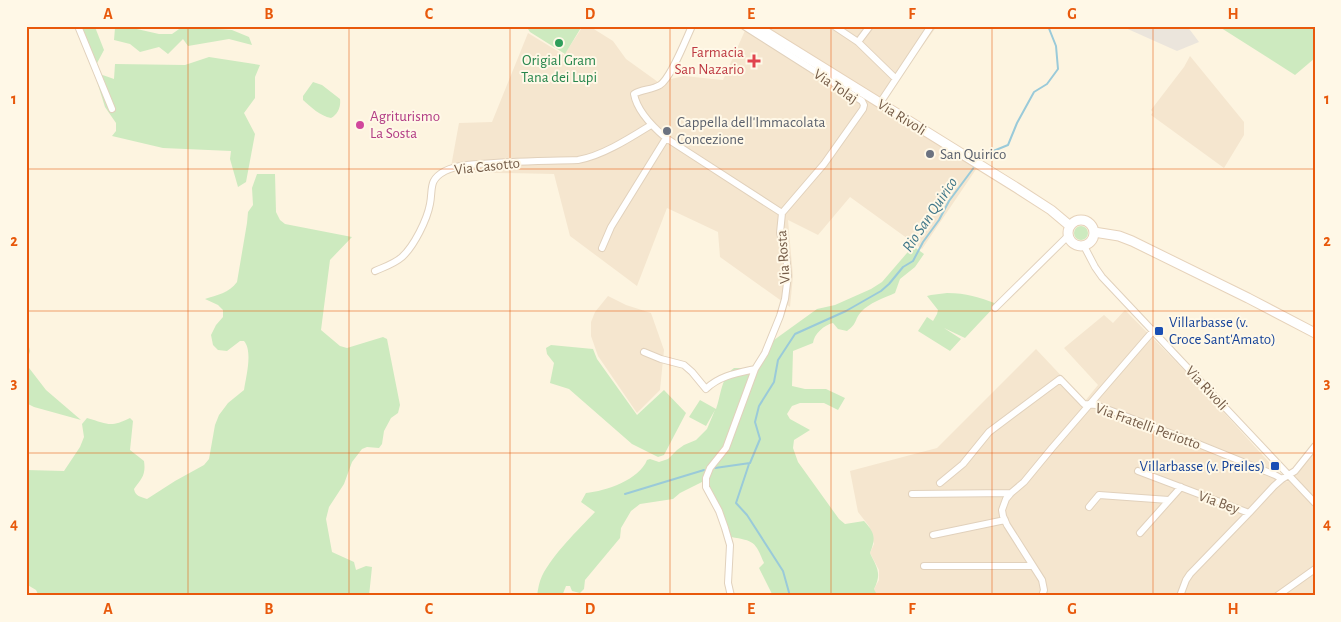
<svg xmlns="http://www.w3.org/2000/svg" width="1341" height="622" font-family="'Alegreya Sans',sans-serif">
<style>
.residential{fill:#f5e6cf}
.industrial{fill:#ebe5dc}
.green{fill:#cdeabf}
.lines{fill:none;stroke-linecap:round;stroke-linejoin:round}
.stream{stroke:#9acad9;stroke-width:2}
.street-casing{stroke:#e1d1bc;stroke-width:8}
.secondary-casing{stroke:#e6d2ba;stroke-width:11}
.street{stroke:#fff;stroke-width:6}
.secondary{stroke:#fff;stroke-width:9}
.grid{fill:none;stroke:#e8590c;stroke-width:1;stroke-opacity:0.55}
.leisure-dot{fill:#2e9e5b;stroke:#fff8e7;stroke-width:2}
.health-dot{fill:#e0444e;stroke:#fff8e7;stroke-width:2}
.hotel-dot{fill:#d1479c;stroke:#fff8e7;stroke-width:2}
.worship-dot{fill:#6b7280;stroke:#fff8e7;stroke-width:2}
.transit-dot{fill:#1a4fb4;stroke:#fff8e7;stroke-width:2}
.labels{text-anchor:middle;stroke-width:4;stroke-linejoin:round;paint-order:stroke}
.health-label{font-size:15px;fill:#be3a42;stroke:#fff8e7;text-anchor:end}
.leisure-label{font-size:15px;fill:#27864d;stroke:#fff8e7}
.street-label{font-size:15px;fill:#745b47;stroke:#fff8e7}
.hotel-label{font-size:15px;fill:#b23c85;stroke:#fff8e7;text-anchor:start}
.worship-label{font-size:15px;fill:#5b616d;stroke:#fff8e7;text-anchor:start}
.transit-label{font-size:15px;fill:#164399;stroke:#fff8e7;text-anchor:start}
.water-label{font-size:16px;font-style:italic;fill:#407789;stroke:#fff8e7}
.neatline{fill:none;stroke:#e8590c;stroke-width:2}
.grid-label{font-size:16px;text-anchor:middle;font-weight:bold;fill:#e8590c}
</style>
<rect width="100%" height="100%" fill="#fdf4e0"/>
<!-- residential -->
<path class="residential" d="M583,26H589L613,41L626,59L658,82L684,76L723,80L747,26H937L898,80L885,101L981,162L922,249L850,197L818,235L788,220L793,276L790,307L720,257L718,232L667,208L637,286L570,236L554,174L450,172L459,123L492,122L528,33L564,55Z
M1190,56L1244,122V135L1224,168L1151,115L1153,112L1151,110L1184,67Z
M608,296L626,305L651,313L664,350L660,390L637,413L598,356L591,336V322L595,312Z
M1125,310L1197,383L1287,482L1315,450V596L876,595L874,589L879,580V570L870,553L874,544L869,526L858,512L850,471L937,448L1036,349L1085,401L1098,385L1064,348L1104,315L1113,323Z"/>
<!-- industrial -->
<path class="industrial" d="M1121,26H1187L1199,42L1177,51Z"/>
<!-- green -->
<path class="green" d="M80,26L95,27L104,50L96,65Z
M529,26H582L565,54L530,32L528,29Z
M1218,26H1315V58L1295,75Z
M128,27L159,34H172L182,27L232,30L249,37L252,45L229,39L188,46L183,39L168,54L159,47L140,52L130,44L114,40L115,28Z
M209,57L260,65L255,77V98L244,113L255,134L246,182L238,187L230,159L231,151L163,148L112,136L116,131V123L105,107L94,72L114,79L115,64L185,65Z
M313,82L322,85L340,99C341,107 338,114 331,118C320,116 311,107 303,100V96Z
M257,174H275L276,212L280,220L285,224L352,237L330,260L321,330L340,346L347,348L383,337L387,339L400,405L398,413L391,418L384,431L382,444L379,448L367,447L362,449L352,462L344,484L329,507L326,519L332,552L354,562L356,570L366,566L372,567L369,596H39L36,590L26,584V470L64,471L80,447L84,437L82,424L87,418C108,424 110,428 130,418L133,421L130,450L144,461C146,475 142,478 134,489C135,496 141,497 147,499L175,481L204,465L209,459L215,425L219,415L228,403L244,390C246,377 253,351 244,341H240L227,351L218,350L213,345L211,335L216,325L223,317V310L218,305L205,299C217,295 229,293 237,282L247,223L248,212L253,205L252,188Z
M1074 233a7 7 0 1 1 14 0a7 7 0 1 1-14 0Z
M913,246L924,254L915,267L900,279L895,293C884,298 869,303 861,312C854,320 858,323 847,331L838,329L833,323C824,325 814,334 813,343L793,351L792,386L805,389H826L845,398L838,410L824,403H800L792,406L787,414L790,419L810,430L794,440L793,448L798,462L839,519L845,524L864,521C875,533 876,538 870,553C877,568 882,573 874,589L877,595L889,596H773L759,568L764,563C755,541 754,541 731,537L722,512L709,485L708,477L711,470L727,449L756,371L768,353L774,340L817,309L835,305L871,289L882,282Z
M947,293C967,293 978,297 997,304L965,338L944,328L961,339L950,351L918,331L927,317L933,321L937,314L938,310L927,296L931,295Z
M26,335L30,351L26,364L46,390L81,420L34,407L26,403Z
M551,345L593,349L597,359L637,415L664,390L686,413L664,455L658,457L632,444L569,389L550,383L554,363L547,354L546,348Z
M734,368H746L751,371L750,375L725,443C718,457 707,468 702,482L680,493L673,499L640,504L631,511L621,528L620,538L585,580L584,589L580,593L572,591L570,586H566L562,596H537C538,589 539,582 542,576C553,554 578,530 595,512L581,502L586,493C606,491 639,480 647,460L650,459L659,462L668,459L677,450L684,445L696,440L707,429L715,410L706,426L689,417L700,400L716,409C721,396 721,377 734,368Z"/>
<g class="lines">
<!-- stream -->
<path class="stream" d="M980,161L986,154L1008,145L1017,123L1034,92L1047,84L1058,69L1056,46L1048,26
M749,464L736,503L747,515L783,571L790,596
M715,468L750,463L760,439L755,422L759,406L774,382L778,360L795,334L846,311L881,291L889,284L903,267L913,261L923,242L939,220L949,201L975,166
M625,494L704,470"/>
<defs>
<path id="street" d="M78,26L112,109
M692,26C686,39 671,78 660,85C652,90 642,89 634,94C637,111 653,127 666,138L782,213
M744,26L862,101L864,105L863,109L824,164L782,213
M834,26L858,42L895,78
M858,42L870,26
M880,103L931,26
M1084,246L1095,267L1102,277L1315,503
M602,248L611,227L666,138
M375,271C384,267 394,264 402,257C414,246 427,220 430,204C433,189 428,180 445,171C459,164 478,164 494,163C522,161 550,161 578,160C602,156 630,138 651,125
M995,308L1068,236
M644,352L661,359L684,365L692,372L706,389C719,376 737,373 755,369
M1138,471L1249,513L1274,486L1282,479L1295,471L1315,446
M940,483L963,464L989,432L1060,379L1084,404L1096,405L1196,443L1275,475L1282,479
M912,494L1011,493
M1089,507L1099,495L1169,500
M1140,533L1181,487
M933,535L1005,520
M924,566H1033
M731,596L728,583L730,545L725,528L719,511L706,487V478L710,468L726,448L755,369L765,353L780,316L785,299L788,275L786,255L780,233L782,213
M1042,596L1044,590L1042,580L1007,525L1003,516L1002,510L1006,499L1011,493L1024,482L1052,448L1153,331
M1180,596L1186,580L1190,574L1249,513
M1277,596L1315,569"/>
<path id="secondary" d="M756,26L1017,188L1051,210L1070,226
M1068 233a13 13 0 1 1 26 0a13 13 0 1 1-26 0Z
M1094,232L1119,236L1132,241L1248,298L1315,333"/>
</defs>
<!-- street casing -->
<use href="#street" class="street-casing"/>
<!-- secondary casing -->
<use href="#secondary" class="secondary-casing"/>
<!-- street -->
<use href="#street" class="street"/>
<!-- secondary -->
<use href="#secondary" class="secondary"/>
</g>
<!-- grid -->
<path class="grid" d="M188,26V596M349,26V596M510,26V596M670,26V596M831,26V596M992,26V596M1153,26V596M26,169H1315M26,311H1315M26,453H1315"/>
<!-- markers -->
<circle class="leisure-dot" cx="559" cy="43" r="5"/>
<path class="health-dot" d="M751.5 53.5h5v5h5v5h-5v5h-5v-5h-5v-5h5z"/>
<circle class="hotel-dot" cx="360" cy="125" r="5"/>
<g class="worship-dot">
<circle cx="667" cy="131" r="5"/>
<circle cx="930" cy="154" r="5"/>
</g>
<g class="transit-dot">
<rect x="1154" y="326" width="10" height="10" rx="2.5"/>
<rect x="1270" y="461" width="10" height="10" rx="2.5"/>
</g>
<g class="labels">
<!-- health labels -->
<g class="health-label">
<text x="744" y="57">Farmacia<tspan x="744" dy="17">San Nazario</tspan></text>
</g>
<!-- leisure labels -->
<g class="leisure-label">
<text x="559" y="65">Origial Gram<tspan x="559" dy="17">Tana dei Lupi</tspan></text>
</g>
<!-- street labels -->
<g class="street-label">
<text transform="translate(836 86) rotate(34)" y="5">Via Tolaj</text>
<text transform="translate(902 117) rotate(32)" y="5">Via Rivoli</text>
<text transform="translate(487 166) rotate(-6)" y="5">Via Casotto</text>
<text transform="translate(783 257) rotate(-94)" y="5">Via Rosta</text>
<text transform="translate(1207 388) rotate(47)" y="5">Via Rivoli</text>
<text transform="translate(1148 426) rotate(20)" y="5">Via Fratelli Periotto</text>
<text transform="translate(1219 502) rotate(20)" y="5">Via Bey</text>
</g>
<!-- hotel labels -->
<g class="hotel-label">
<text x="370" y="121">Agriturismo<tspan x="370" dy="17">La Sosta</tspan></text>
</g>
<!-- worship labels -->
<g class="worship-label">
<text x="677" y="127">Cappella dell'Immacolata<tspan x="677" dy="17">Concezione</tspan></text>
<text x="940" y="159">San Quirico</text>
</g>
<!-- transit labels -->
<g class="transit-label">
<text x="1169" y="327">Villarbasse (v.<tspan x="1169" dy="17">Croce Sant'Amato)</tspan></text>
<text x="1265" y="471" text-anchor="end">Villarbasse (v. Preiles)</text>
</g>
<!-- water labels -->
<g class="water-label">
<text transform="translate(929 214) rotate(-56)" y="6">Rio San Quirico</text>
</g>
</g>
<!-- border -->
<rect width="1341" height="622" fill="none" stroke="#fff8e7" stroke-width="55"/>
<rect x="28" y="28" width="1286" height="566" class="neatline"/>
<g class="grid-label">
<text x="108" y="19">A</text>
<text x="269" y="19">B</text>
<text x="429" y="19">C</text>
<text x="590" y="19">D</text>
<text x="751" y="19">E</text>
<text x="912" y="19">F</text>
<text x="1072" y="19">G</text>
<text x="1233" y="19">H</text>
<text x="14" y="104">1</text>
<text x="1327" y="104">1</text>
<text x="14" y="246">2</text>
<text x="1327" y="246">2</text>
<text x="14" y="388">3</text>
<text x="1327" y="388">3</text>
<text x="14" y="529">4</text>
<text x="1327" y="529">4</text>
<text x="108" y="614">A</text>
<text x="269" y="614">B</text>
<text x="429" y="614">C</text>
<text x="590" y="614">D</text>
<text x="751" y="614">E</text>
<text x="912" y="614">F</text>
<text x="1072" y="614">G</text>
<text x="1233" y="614">H</text>
</g>
</svg>
